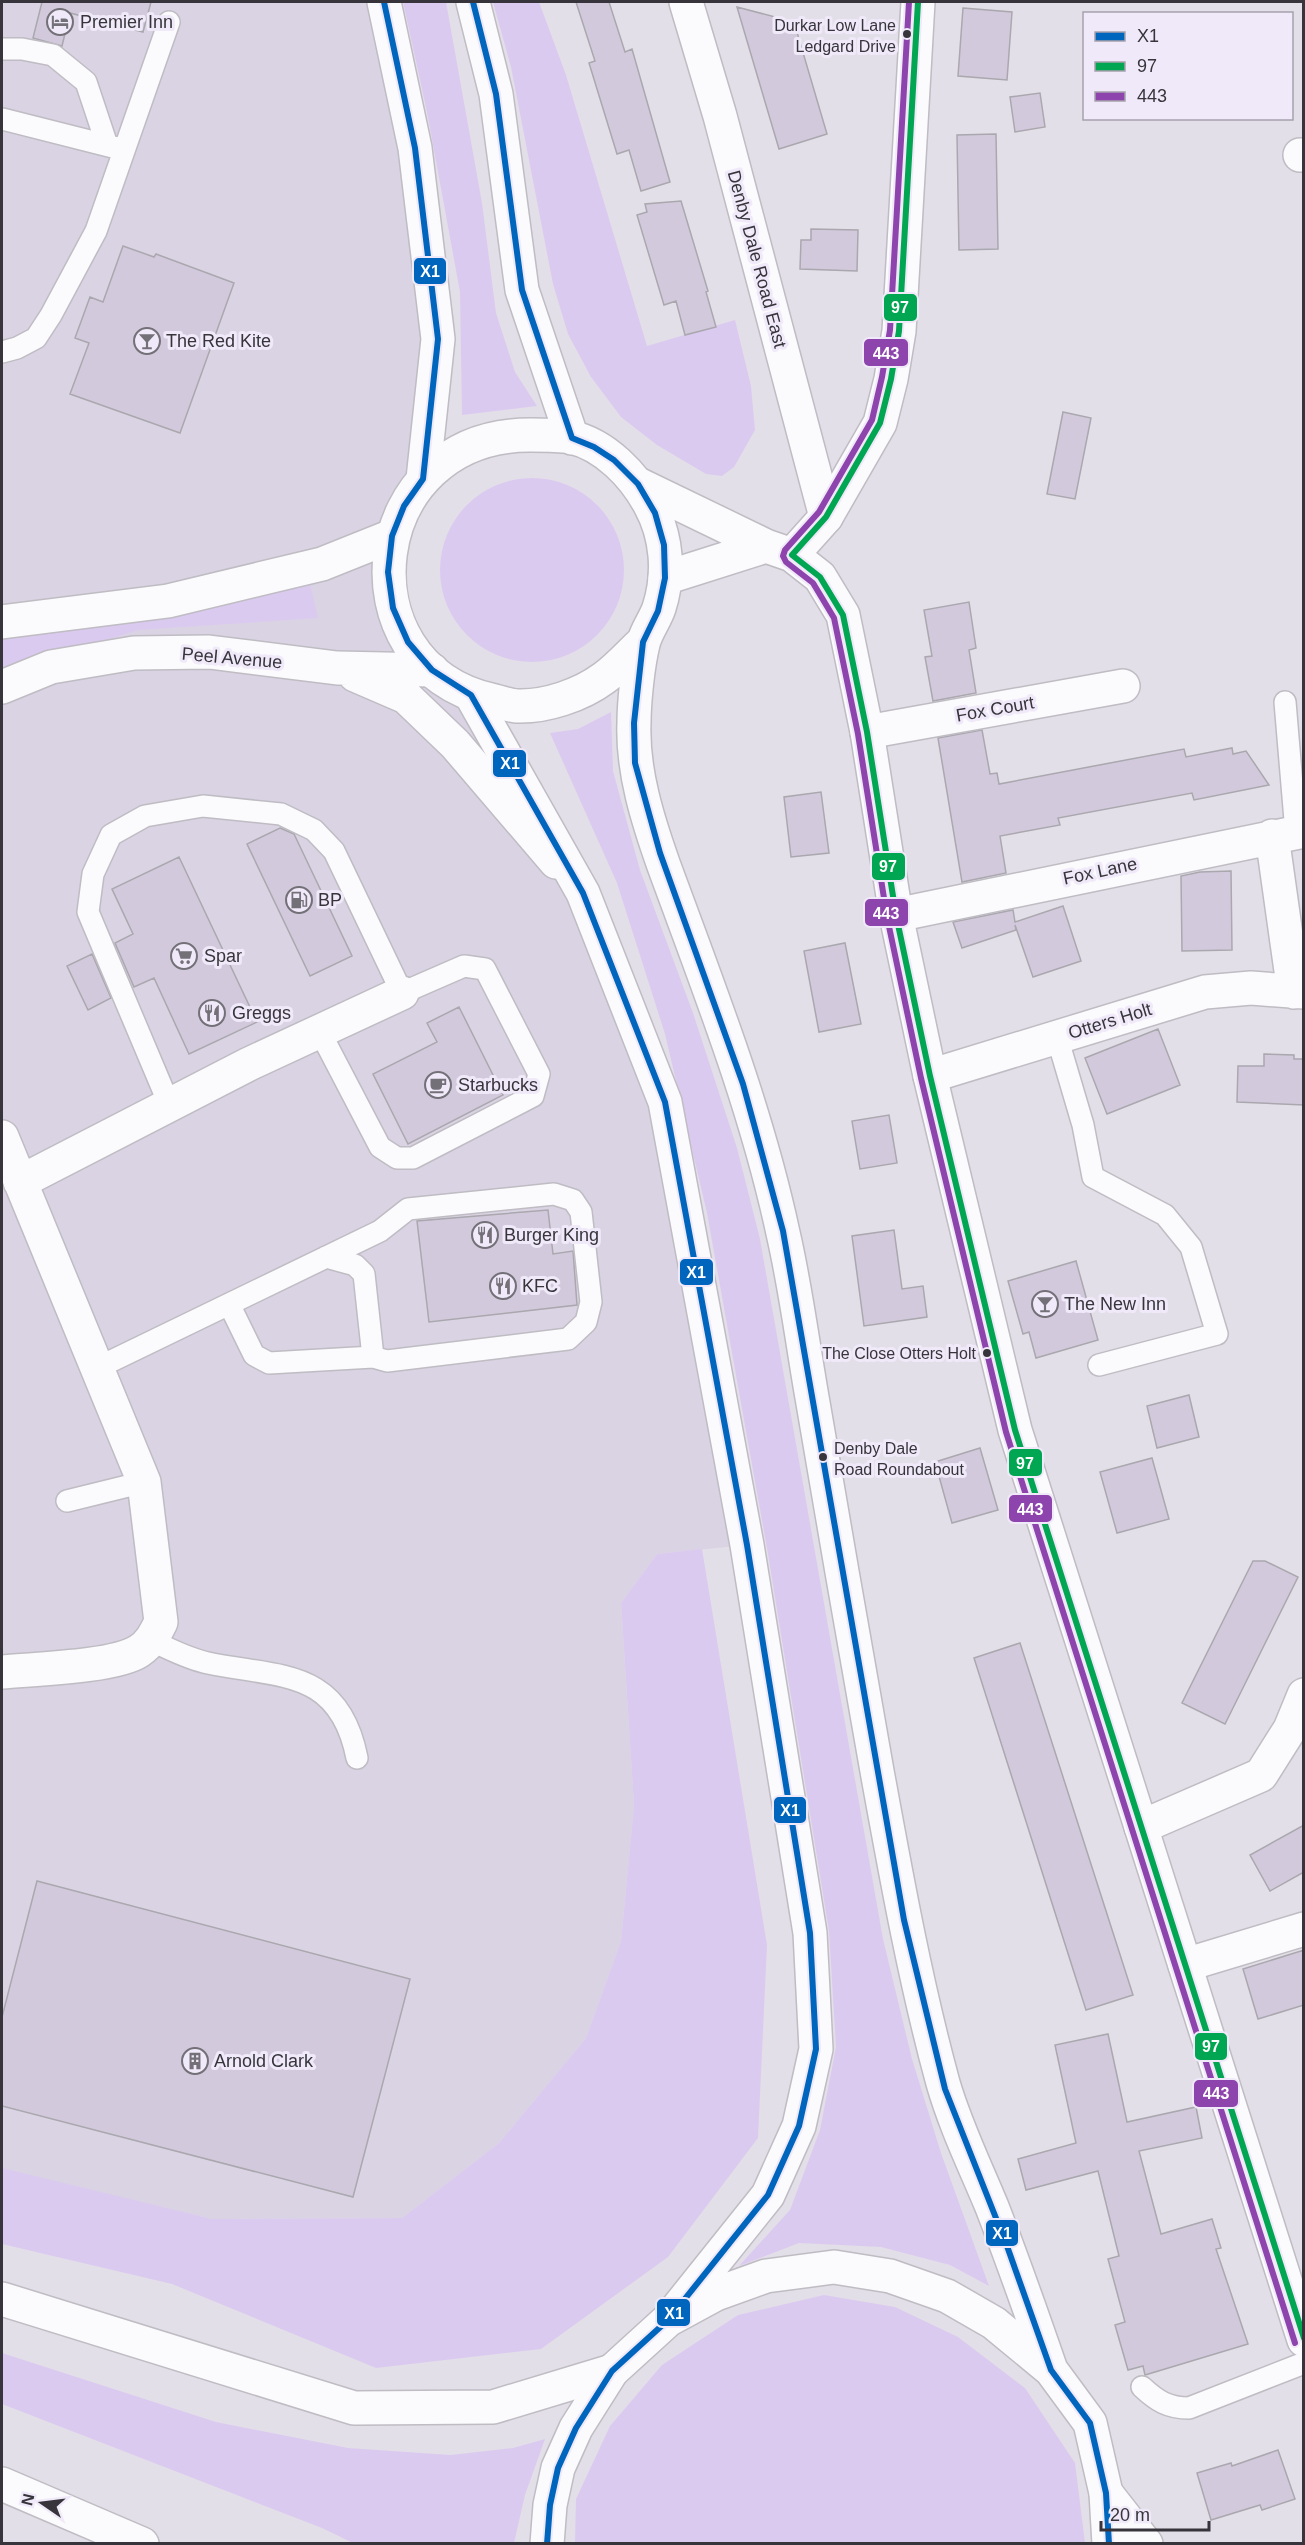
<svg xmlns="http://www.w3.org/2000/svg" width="1305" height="2545" font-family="Helvetica,sans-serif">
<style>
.built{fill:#dad3e3}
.green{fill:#dbcaf0}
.building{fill:#d2cadc;stroke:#aaa7ae;stroke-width:1.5}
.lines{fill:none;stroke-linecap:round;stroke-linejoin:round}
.service-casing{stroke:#bfbcc3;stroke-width:24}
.minor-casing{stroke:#bfbcc3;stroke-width:36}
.tertiary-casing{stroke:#bfbcc3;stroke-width:36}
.primary-casing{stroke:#bfbcc3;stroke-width:36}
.motorway-casing{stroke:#bfbcc3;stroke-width:36}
.service{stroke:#fbfafc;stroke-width:21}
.minor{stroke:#fbfafc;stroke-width:33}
.tertiary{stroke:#fbfafc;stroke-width:33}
.primary{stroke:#fbfafc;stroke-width:33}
.motorway{stroke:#fbfafc;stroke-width:33}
.bus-1-casing{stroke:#f0e9f9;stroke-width:10}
.bus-2-casing{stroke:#f0e9f9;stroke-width:10}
.bus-3-casing{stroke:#f0e9f9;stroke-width:10}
.bus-1{stroke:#0065bd;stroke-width:6}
.bus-2{stroke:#00a651;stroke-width:6}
.bus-3{stroke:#8e44ad;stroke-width:6}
.bus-dot{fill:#37353b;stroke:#f0e9f9;stroke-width:2}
.labels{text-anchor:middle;stroke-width:6;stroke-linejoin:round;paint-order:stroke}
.bus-label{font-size:16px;fill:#37353b;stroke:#f0e9f9;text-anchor:end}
.poi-label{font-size:18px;fill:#37353b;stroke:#f0e9f9;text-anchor:start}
.street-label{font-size:18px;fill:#37353b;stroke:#f0e9f9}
.line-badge{stroke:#f0e9f9;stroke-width:2}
.badge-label{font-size:16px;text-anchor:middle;font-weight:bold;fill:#fff}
</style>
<rect width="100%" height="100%" fill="#e3dfe8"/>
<!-- built -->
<path class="built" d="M2,2H384L438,339L388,572L432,670L583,893L665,1102L747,1545L657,1554L621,1603L634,1805L621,1941L586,2038L499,2143L402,2218L212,2219L2,2170Z"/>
<!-- green -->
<path class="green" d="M403,2H446L482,203L496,313L515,372L537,406L462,415L460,292L427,112Z
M493,2H539L566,75L647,346L735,320L751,386L755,430L734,467L722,476L706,474L657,445L621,417L591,377L568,334L553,284L511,67Z
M440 570a92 92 0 1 1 184 0a92 92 0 1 1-184 0Z
M310,584L318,618L138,630L2,672V639L152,618Z
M611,712L613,771L640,870L693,1013L737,1148L760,1239L883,1939L912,2059L941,2153L989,2286L950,2265L881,2247L799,2243L739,2266L790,2210L820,2130L836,2047L829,1931L768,1554L707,1213L665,1034L617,883L550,733L578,729Z
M702,1549L767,1945L758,2138L668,2257L541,2349L376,2368L172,2284L2,2244V2168L212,2219L402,2218L499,2143L586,2038L621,1941L634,1805L621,1603L657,1554Z
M824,2295L895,2307L958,2337L1025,2388L1075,2463L1085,2543H575L576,2499L610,2426L662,2365L738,2315Z
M2,2353L216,2422L348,2448L451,2455L513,2448L545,2439L525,2495L514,2543H353L322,2528L2,2404Z"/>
<!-- building -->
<path class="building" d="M42,2H151L143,32L70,13L62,46L33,38Z
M576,2H609L625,52L632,49L670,182L641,191L629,150L617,154L589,63L595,61Z
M737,7L794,22L827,134L779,149Z
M963,8L1012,12L1007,80L958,76Z
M1040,93L1045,127L1015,132L1010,97Z
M996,134L998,249L959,250L957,135Z
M681,201L708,291L706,292L716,327L685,335L676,301L664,305L637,215L647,212L645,204Z
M811,229L858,230L857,271L800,269L801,240H811Z
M123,246L154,257L156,254L234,283L180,433L70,394L89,343L75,338L90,297L103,302Z
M1063,412L1091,418L1075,499L1047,494Z
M969,602L976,648L969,650L976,693L933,701L925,657L932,656L924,610Z
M982,730L990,774L997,773L999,784L1184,749L1186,757L1232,748L1233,754L1246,751L1269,785L1194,800L1192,793L1058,818L1060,825L1000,836L1006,873L962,882L938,738Z
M821,792L829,853L791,857L784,797Z
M280,828L294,834L352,956L310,976L247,844Z
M179,857L257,1022L189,1054L154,978L134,987L115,943L133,934L112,889Z
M1231,871L1232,950L1182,951L1181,876L1200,872Z
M1063,906L1081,961L1033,977L1015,925L1016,930L962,948L953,922L1013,910L1015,922Z
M845,943L861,1024L819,1032L804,951Z
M92,954L111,998L88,1010L67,966Z
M459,1007L503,1095L408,1144L373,1074L437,1042L427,1023Z
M1158,1029L1180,1085L1107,1114L1085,1058Z
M1264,1054L1294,1055V1059H1304V1105L1237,1102L1238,1066H1264Z
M889,1115L897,1163L860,1169L852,1121Z
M548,1210L553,1254L573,1251L577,1305L429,1322L417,1221Z
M894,1230L902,1289L923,1286L927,1317L864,1326L852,1236Z
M1076,1261L1098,1340L1036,1358L1029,1332L1023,1334L1008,1281Z
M1189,1395L1199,1437L1157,1448L1147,1406Z
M980,1448L998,1510L952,1523L935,1462Z
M1152,1458L1169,1519L1117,1533L1100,1472Z
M1253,1561H1265L1298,1577L1225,1724L1182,1703Z
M1020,1643L1133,1995L1086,2010L974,1658Z
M1304,1825V1872L1270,1891L1250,1855Z
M37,1881L410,1979L353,2197L2,2106V2017Z
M1304,1950V2005L1258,2019L1243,1969Z
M1108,2034L1127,2122L1196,2107L1202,2138L1139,2151L1161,2234L1212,2219L1221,2248L1216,2249L1248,2344L1145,2375L1143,2366L1128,2370L1115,2325L1125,2322L1108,2259L1119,2256L1098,2171L1026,2190L1018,2159L1076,2143L1055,2045Z
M1278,2450L1295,2499L1262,2510L1260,2505L1211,2520L1197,2473L1231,2463L1232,2466Z"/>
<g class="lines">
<defs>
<path id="service" d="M2,49H22L53,55L86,82L105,139V145
M2,119L117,148
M2,352L17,348L36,338L51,315L96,231L169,22
M1285,702L1296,832
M1057,1037L1083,1125L1093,1177L1165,1215L1191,1247L1217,1334L1099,1365
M169,1104L88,912L93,874L111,835L145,816L203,806L281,814L314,830L334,851L402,993L464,966L485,969L539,1074L533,1096L413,1158H397L380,1147L320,1032
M326,1257L355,1265L364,1274L373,1357
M97,1368L380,1231L408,1209L554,1194L573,1200L581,1212L591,1302L586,1322L568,1339L387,1361L373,1357L269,1363L254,1355L229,1304
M67,1501L144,1482
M152,1641C170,1649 188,1659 208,1663C278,1678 339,1667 357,1758
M1142,2387C1157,2401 1168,2408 1189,2408L1304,2363"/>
<path id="minor" d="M686,2L720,116L826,517
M1300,155H1304
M867,732L1123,686
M1272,836L1294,992
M896,915L1304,831
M930,1076L1205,992L1251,988L1304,992
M2,1137L144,1482L161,1622C155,1634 150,1644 139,1651C115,1667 33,1669 2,1672
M20,1182L249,1064L402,993
M1141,1827L1261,1775L1290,1729L1304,1695
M1185,1965L1304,1929"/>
<path id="tertiary" d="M638,484L766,546L792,555L820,577L843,615L867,732L896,915L930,1076L1015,1430L1304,2340
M792,555L826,517L880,423L891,379L899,331L918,2
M665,578L766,546
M2,622L168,601L322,564L392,536
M355,675L406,697L455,744L556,862
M2,687L51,667L134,653L209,652L337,668L432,670"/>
<path id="primary" d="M384,2L415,148L438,339L423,479
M473,2L496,94L522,290L572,438
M643,642C631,653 618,668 604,678C581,695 546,707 517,706C508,705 499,702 491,700C338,665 362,434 531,435C543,435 559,435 571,437C605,445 634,475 650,505C667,536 670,574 659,608C655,620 646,631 643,644C638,664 634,702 634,723C632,771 648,821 664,866C708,986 756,1107 783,1233C796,1289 803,1347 813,1403C834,1526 855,1648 877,1771C896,1875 915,1981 943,2083C955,2125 975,2166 992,2207C1013,2261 1032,2315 1051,2370
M471,695L583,893L665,1102L747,1545L810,1933L816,2049L799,2126L768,2195L668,2320
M547,2544L550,2505L558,2468L576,2428L612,2371L668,2320L716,2294L766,2276L834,2267L890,2276L947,2296L994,2323L1051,2370L1090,2423L1106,2493L1109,2544"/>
<path id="motorway" d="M2,2299L354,2408L493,2407L612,2371
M2,2484L142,2544
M1106,2493L1146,2544"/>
</defs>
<!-- service casing -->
<use href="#service" class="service-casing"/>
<!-- minor casing -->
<use href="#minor" class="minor-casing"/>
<!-- tertiary casing -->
<use href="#tertiary" class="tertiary-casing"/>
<!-- primary casing -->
<use href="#primary" class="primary-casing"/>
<!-- motorway casing -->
<use href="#motorway" class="motorway-casing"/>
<!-- service -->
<use href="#service" class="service"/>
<!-- minor -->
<use href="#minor" class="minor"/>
<!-- tertiary -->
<use href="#tertiary" class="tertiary"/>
<!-- primary -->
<use href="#primary" class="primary"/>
<!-- motorway -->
<use href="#motorway" class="motorway"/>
<defs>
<path id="bus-1" d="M384,2L415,148L438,339L423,479L404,506L392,536L388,572L393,608L408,642L432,670L471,695L583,893L665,1102L747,1545L810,1933L816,2049L799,2126L768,2195L668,2320L612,2371L576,2428L558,2468L550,2505L547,2544
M473,2L496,94L522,290L572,438L594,447L614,460L638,484L655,513L664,545L665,578L658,611L643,642L634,723L635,763L660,853L743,1084L783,1231L904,1920L945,2089L1007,2246L1051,2370L1090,2423L1106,2493L1109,2544"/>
<path id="bus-2" d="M918,2L899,331L891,379L880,423L826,517L792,555L820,577L843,615L867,732L896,915L930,1076L1015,1430L1304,2338"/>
<path id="bus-3" d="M909,2L890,330L882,377L872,420L819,512L785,550L783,556L786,562L813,583L834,618L858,734L887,917L921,1078L1006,1432L1295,2343"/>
</defs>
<!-- bus-1 casing -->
<use href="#bus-1" class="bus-1-casing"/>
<!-- bus-2 casing -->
<use href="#bus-2" class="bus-2-casing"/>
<!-- bus-3 casing -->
<use href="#bus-3" class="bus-3-casing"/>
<!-- bus-1 -->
<use href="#bus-1" class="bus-1"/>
<!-- bus-2 -->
<use href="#bus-2" class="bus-2"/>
<!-- bus-3 -->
<use href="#bus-3" class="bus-3"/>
</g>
<!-- icons -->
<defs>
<symbol id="hotel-ring" viewBox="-11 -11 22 22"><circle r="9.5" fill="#f0e9f9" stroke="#737078" stroke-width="1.5"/><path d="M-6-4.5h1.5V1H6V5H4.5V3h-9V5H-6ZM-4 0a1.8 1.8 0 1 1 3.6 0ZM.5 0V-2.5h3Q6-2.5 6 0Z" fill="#737078"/></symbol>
<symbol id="bar-ring" viewBox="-11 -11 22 22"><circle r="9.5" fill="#f0e9f9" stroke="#737078" stroke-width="1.5"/><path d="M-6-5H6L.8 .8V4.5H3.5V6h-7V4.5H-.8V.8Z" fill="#737078"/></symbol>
<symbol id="fuel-ring" viewBox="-11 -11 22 22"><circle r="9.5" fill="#f0e9f9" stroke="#737078" stroke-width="1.5"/><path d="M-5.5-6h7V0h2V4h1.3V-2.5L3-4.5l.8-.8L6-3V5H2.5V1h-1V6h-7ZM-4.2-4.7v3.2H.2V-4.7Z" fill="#737078"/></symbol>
<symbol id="supermarket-ring" viewBox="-11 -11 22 22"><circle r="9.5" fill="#f0e9f9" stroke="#737078" stroke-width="1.5"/><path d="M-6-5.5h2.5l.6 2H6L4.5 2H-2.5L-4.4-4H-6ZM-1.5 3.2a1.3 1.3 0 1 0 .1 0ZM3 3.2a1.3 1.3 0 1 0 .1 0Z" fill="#737078"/></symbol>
<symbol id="restaurant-ring" viewBox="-11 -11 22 22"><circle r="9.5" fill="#f0e9f9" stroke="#737078" stroke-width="1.5"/><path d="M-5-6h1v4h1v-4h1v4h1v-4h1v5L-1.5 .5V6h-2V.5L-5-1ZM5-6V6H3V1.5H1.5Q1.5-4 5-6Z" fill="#737078"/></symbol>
<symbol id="cafe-ring" viewBox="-11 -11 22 22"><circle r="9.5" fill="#f0e9f9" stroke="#737078" stroke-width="1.5"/><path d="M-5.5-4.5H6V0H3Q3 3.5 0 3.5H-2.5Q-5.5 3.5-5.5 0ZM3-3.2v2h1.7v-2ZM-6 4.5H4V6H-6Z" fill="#737078"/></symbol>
<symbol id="building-ring" viewBox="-11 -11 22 22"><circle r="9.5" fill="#f0e9f9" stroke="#737078" stroke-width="1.5"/><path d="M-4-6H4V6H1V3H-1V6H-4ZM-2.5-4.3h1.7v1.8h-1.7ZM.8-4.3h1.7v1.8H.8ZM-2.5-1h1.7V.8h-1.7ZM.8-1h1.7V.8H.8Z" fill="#737078"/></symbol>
</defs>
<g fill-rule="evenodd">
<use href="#hotel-ring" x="45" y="7" width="30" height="30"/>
<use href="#bar-ring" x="132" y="326" width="30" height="30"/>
<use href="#fuel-ring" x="284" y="885" width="30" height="30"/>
<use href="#supermarket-ring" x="169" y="941" width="30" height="30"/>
<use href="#restaurant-ring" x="197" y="998" width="30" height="30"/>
<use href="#cafe-ring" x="423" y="1070" width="30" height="30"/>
<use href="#restaurant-ring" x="470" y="1220" width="30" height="30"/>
<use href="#restaurant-ring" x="488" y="1271" width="30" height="30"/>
<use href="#bar-ring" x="1030" y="1289" width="30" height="30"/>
<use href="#building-ring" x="180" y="2046" width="30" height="30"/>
</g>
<!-- markers -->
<g class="bus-dot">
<circle cx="907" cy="34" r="5"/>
<circle cx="987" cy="1353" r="5"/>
<circle cx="823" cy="1457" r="5"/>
</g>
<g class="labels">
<!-- bus labels -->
<g class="bus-label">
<text x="896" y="31">Durkar Low Lane<tspan x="896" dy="21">Ledgard Drive</tspan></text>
<text x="976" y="1359">The Close Otters Holt</text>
<text x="834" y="1454" text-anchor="start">Denby Dale<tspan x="834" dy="21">Road Roundabout</tspan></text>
</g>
<!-- poi labels -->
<g class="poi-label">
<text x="80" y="28">Premier Inn</text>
<text x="166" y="347">The Red Kite</text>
<text x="318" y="906">BP</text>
<text x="204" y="962">Spar</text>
<text x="232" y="1019">Greggs</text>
<text x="458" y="1091">Starbucks</text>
<text x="504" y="1241">Burger King</text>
<text x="522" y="1292">KFC</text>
<text x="1064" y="1310">The New Inn</text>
<text x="214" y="2067">Arnold Clark</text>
</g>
<!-- street labels -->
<g class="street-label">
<text transform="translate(757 259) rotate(75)" y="6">Denby Dale Road East</text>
<text transform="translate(232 658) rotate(5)" y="6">Peel Avenue</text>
<text transform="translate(995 709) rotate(-10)" y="6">Fox Court</text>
<text transform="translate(1100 871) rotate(-12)" y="6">Fox Lane</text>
<text transform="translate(1110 1021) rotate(-17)" y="6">Otters Holt</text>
</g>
</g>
<g class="line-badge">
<rect x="413" y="257" width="34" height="28" rx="6" fill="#0065bd"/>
<rect x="883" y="293" width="35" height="29" rx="6" fill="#00a651"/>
<rect x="863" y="338" width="46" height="29" rx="6" fill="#8e44ad"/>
<rect x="492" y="749" width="35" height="29" rx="6" fill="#0065bd"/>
<rect x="871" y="852" width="35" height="29" rx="6" fill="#00a651"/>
<rect x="864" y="898" width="45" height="29" rx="6" fill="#8e44ad"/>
<rect x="679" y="1258" width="35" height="28" rx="6" fill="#0065bd"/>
<rect x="1008" y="1448" width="35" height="29" rx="6" fill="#00a651"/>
<rect x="1008" y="1494" width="45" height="29" rx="6" fill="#8e44ad"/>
<rect x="773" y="1796" width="34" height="28" rx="6" fill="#0065bd"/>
<rect x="1194" y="2032" width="34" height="29" rx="6" fill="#00a651"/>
<rect x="1193" y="2079" width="46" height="29" rx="6" fill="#8e44ad"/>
<rect x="985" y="2219" width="34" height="28" rx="6" fill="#0065bd"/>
<rect x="656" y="2298" width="35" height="29" rx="6" fill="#0065bd"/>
</g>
<g class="badge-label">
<text x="430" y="277">X1</text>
<text x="900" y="313">97</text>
<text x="886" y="359">443</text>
<text x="510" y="769">X1</text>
<text x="888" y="872">97</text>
<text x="886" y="919">443</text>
<text x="696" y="1278">X1</text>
<text x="1025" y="1469">97</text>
<text x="1030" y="1515">443</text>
<text x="790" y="1816">X1</text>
<text x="1211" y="2052">97</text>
<text x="1216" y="2099">443</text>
<text x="1002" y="2239">X1</text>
<text x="674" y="2319">X1</text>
</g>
<!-- border -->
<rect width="1305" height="2545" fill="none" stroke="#37353b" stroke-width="6"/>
<!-- legend -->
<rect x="1083" y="12" width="210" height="108" fill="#f0e9f9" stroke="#a6a1ad" stroke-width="1.5"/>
<rect x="1095" y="32" width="30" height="9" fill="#0065bd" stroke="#a6a1ad" stroke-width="1.5"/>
<text x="1137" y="42" font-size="18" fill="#37353b">X1</text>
<rect x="1095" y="62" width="30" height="9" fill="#00a651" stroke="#a6a1ad" stroke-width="1.5"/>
<text x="1137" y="72" font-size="18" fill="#37353b">97</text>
<rect x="1095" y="92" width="30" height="9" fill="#8e44ad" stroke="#a6a1ad" stroke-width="1.5"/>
<text x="1137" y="102" font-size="18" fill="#37353b">443</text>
<!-- north arrow -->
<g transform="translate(42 2503) rotate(284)" stroke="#f0e9f9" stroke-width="4.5" paint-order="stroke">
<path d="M0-4.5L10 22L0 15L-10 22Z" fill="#37353b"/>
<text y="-9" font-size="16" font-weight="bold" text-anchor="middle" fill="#37353b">N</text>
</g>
<!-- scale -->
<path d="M1101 2521v9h108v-9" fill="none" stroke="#37353b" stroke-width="3"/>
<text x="1110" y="2521" font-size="18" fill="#37353b" stroke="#f0e9f9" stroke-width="4.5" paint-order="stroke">20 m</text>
</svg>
